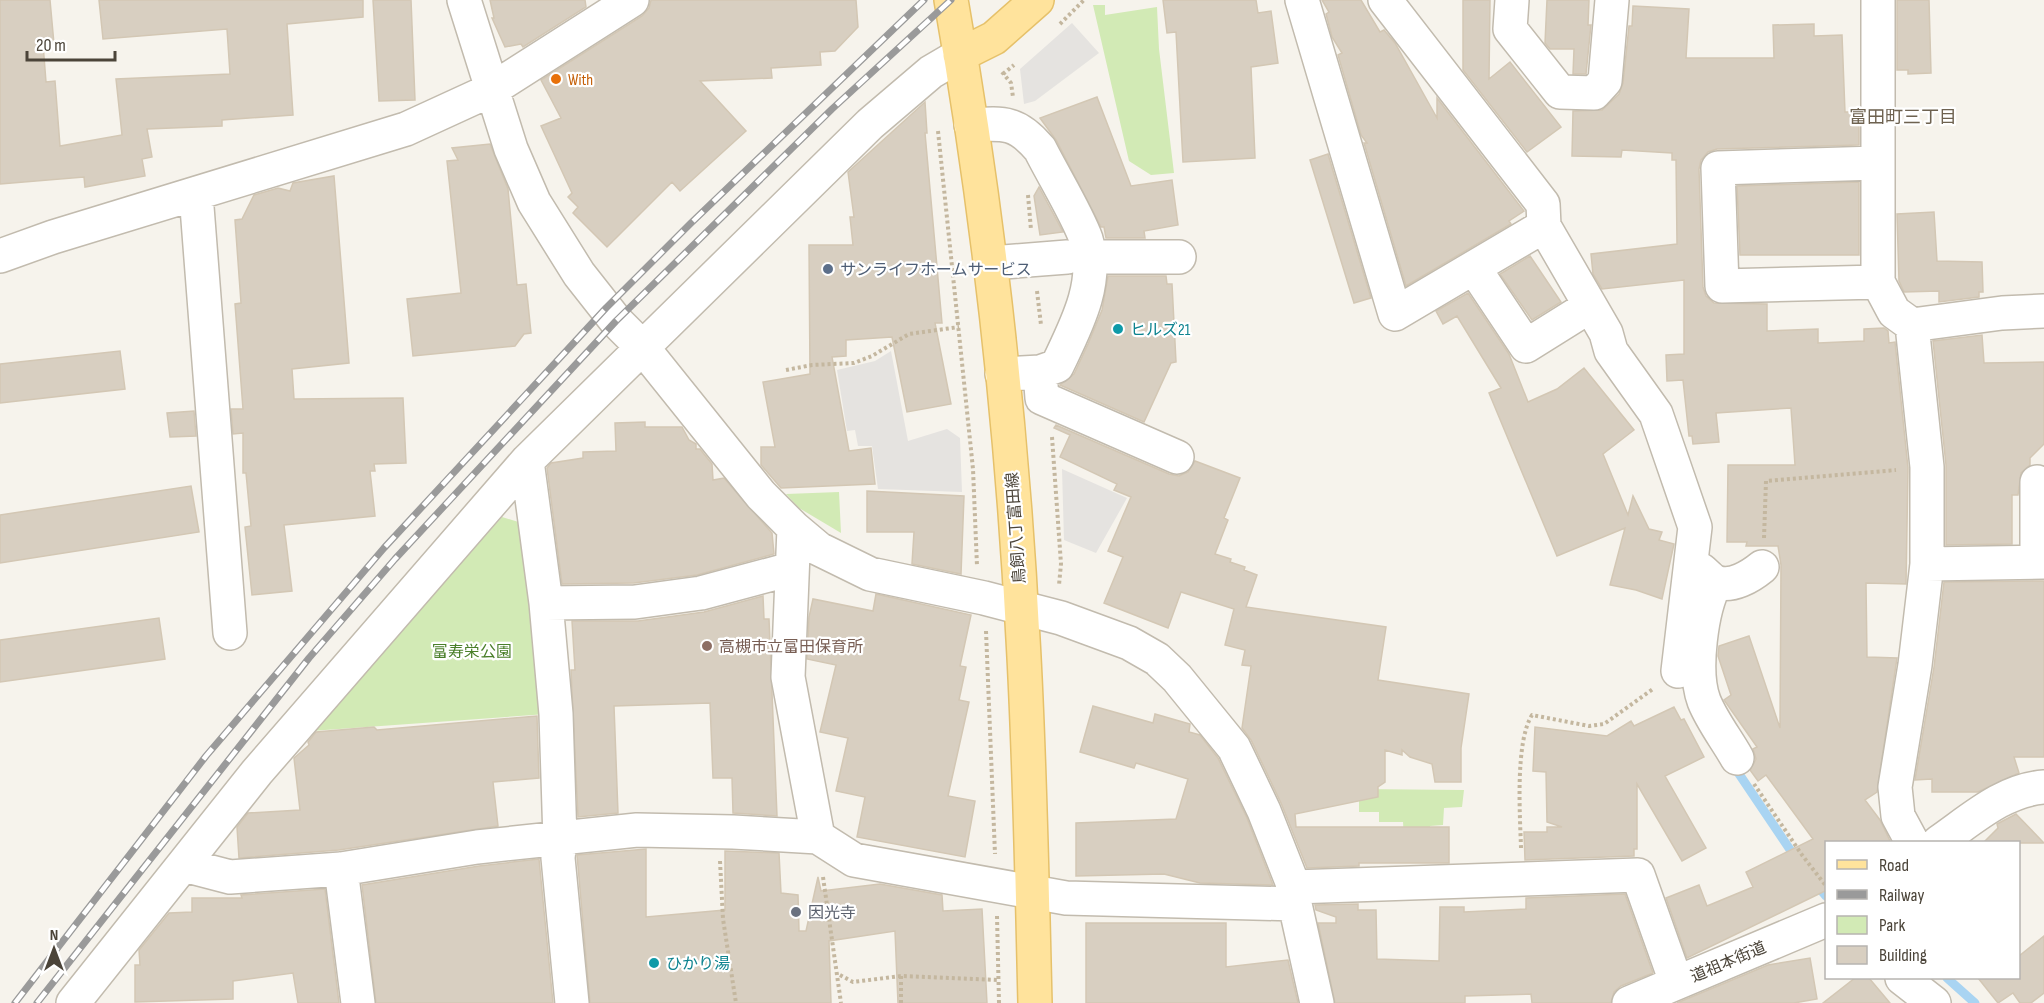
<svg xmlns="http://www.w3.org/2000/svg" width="2044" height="1003" font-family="'Sofia Sans Condensed','Noto Sans JP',sans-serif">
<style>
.green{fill:#d2eab5}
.parking{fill:#e5e3e0}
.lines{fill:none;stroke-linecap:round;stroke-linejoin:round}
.stream{stroke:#a9d4f2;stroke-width:9}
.building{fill:#d8cfc1;stroke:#d3c7b4;stroke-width:1.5}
.minor-casing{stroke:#c2bbae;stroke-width:36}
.major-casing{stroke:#e6c16a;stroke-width:36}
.path{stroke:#c4b79f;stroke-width:4;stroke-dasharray:3 3;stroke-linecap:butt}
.minor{stroke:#fff;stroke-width:33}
.major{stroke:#ffe39c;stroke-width:33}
.rail-casing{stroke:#9a9a9a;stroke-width:7}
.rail{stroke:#fff;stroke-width:4.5;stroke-dasharray:14;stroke-linecap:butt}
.food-dot{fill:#e8710a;stroke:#fff;stroke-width:2}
.service-dot{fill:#5c6f8a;stroke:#fff;stroke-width:2}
.culture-dot{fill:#0f9aa8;stroke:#fff;stroke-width:2}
.education-dot{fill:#8d6e63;stroke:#fff;stroke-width:2}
.worship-dot{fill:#6b7280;stroke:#fff;stroke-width:2}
.labels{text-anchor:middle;stroke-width:4.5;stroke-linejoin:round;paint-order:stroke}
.food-label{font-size:16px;fill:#c56008;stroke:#fff;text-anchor:start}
.service-label{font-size:16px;fill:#4e5e75;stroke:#fff;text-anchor:start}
.culture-label{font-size:16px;fill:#0d838f;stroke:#fff;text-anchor:start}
.street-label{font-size:16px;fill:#4b4439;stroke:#fff}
.education-label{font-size:16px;fill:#785e54;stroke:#fff;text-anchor:start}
.park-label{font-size:16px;fill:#4a7f2a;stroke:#fff}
.worship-label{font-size:16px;fill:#5b616d;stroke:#fff;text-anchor:start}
.neighbourhood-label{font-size:18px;fill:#6e6250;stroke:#fff}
</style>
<rect width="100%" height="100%" fill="#f6f3ec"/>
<!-- green -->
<path class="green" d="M1093,5H1105V15L1157,7L1159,49L1174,173L1151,175L1129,161Z
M839,492L841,533L799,508L786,494Z
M502,517L525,524L547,714L311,731Z
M1359,789L1464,790L1462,807L1444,808L1443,825L1430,826V843L1404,840L1403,822H1379V812H1359Z"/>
<!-- parking -->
<path class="parking" d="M1072,23L1099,53L1035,101L1024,104L1020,69Z
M891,351L908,441L947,429L960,438L962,492L878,489L872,446H858L855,430L847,431L837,370L875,361Z
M1062,469L1127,498L1096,553L1064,540Z"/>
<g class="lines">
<!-- stream -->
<path class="stream" d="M1733,765L1797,860
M1815,883L1826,896
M1947,978L1975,1003"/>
</g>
<!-- building -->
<path class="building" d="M0,0H50L54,44H43L46,82L55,81L60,146L122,135L116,79L230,74L227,29L103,39L99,0H363V17L287,24L293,115L222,120V126L147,129L152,157L142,159L145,176L85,187L84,177L0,184Z
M373,0H411L415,100L379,101Z
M490,0H585L586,7L523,47L521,44L505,47L492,18H494Z
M651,0H856L858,27L835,51L820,52L821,65L771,68L772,78L700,81L746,131L680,191L672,182L607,247L573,213L578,207L568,197L572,193L541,126L561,118L541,80L642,16L649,8Z
M1163,0H1256L1258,13L1271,11L1278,63L1251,67L1255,158L1183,162L1176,32L1167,33Z
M1322,0H1361L1380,32L1384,30L1395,43L1437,118V98L1524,211L1509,221L1511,224L1406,286L1364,143H1367L1361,135L1338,55L1342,53L1332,37L1326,14L1329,12Z
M1463,0H1490L1489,79L1510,62L1561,127L1527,152L1463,70Z
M1547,0H1589L1588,25H1591L1586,74H1573L1574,49H1550L1545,43Z
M1897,0H1929L1931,73L1908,74V70H1897Z
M1633,6L1689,9L1686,58H1774L1773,25L1814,24V36L1842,35L1845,112H1859V145L1717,149L1708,152L1701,160L1699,169L1703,287L1706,296L1714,303L1767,304V331L1818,329V343L1864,341V329L1884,328L1888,331L1889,343L1895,342L1908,468L1906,584L1866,583L1867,657L1897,658L1877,792L1865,800L1880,820L1891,843H1827V890L1687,958L1666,898L1699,885L1707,906L1753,887L1746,872L1813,839L1766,775L1758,781L1750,770L1756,759L1753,749L1757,747L1724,700L1731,695L1718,656L1719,646L1749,636L1780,728L1781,565L1778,546H1746L1747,542H1727L1728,465H1795L1791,408L1716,413L1719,442L1693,444L1692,436H1689L1683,380L1667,381L1666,355L1684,354V280L1602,289L1593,274L1591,254L1677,244L1676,160H1672V153L1622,150L1621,157L1572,156L1573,111L1602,110L1619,94L1623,83L1629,26H1632Z
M1097,97L1131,186L1172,180L1178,225L1144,231L1145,238H1106L1104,227H1101L1056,140L1040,118Z
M925,102L927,133H925L942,323H935L951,404L907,412L892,337L846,340V356L832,357L849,451L871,448L875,484L781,488L761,465V447H775L763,382L810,374L809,245H853L850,217H854L848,172Z
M490,144L508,189L517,285L526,284L531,333L524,334L515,346L413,356L407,299L461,293L447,161L458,160L452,148Z
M1328,154L1371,298L1354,303L1310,160Z
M334,176L349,363L292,369L294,399L403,398L406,463L374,464L375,471H370L375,516L284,525L292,591L252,595L245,527L251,526L246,473H243V433L233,434L231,409H243L235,304L241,303L235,220L242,219L254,195L278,188L290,191L293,183Z
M1859,182V255H1740L1737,186Z
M1039,187L1054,215L1063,232L1040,235L1034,196Z
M1934,212L1937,261L1982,262L1983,292H1979V297L1939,302V291L1904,292L1899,281L1897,214Z
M1530,256L1561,302L1532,320L1500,274Z
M1108,276H1166L1167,284H1172L1176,362L1171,363L1144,422L1060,385L1074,374L1088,344L1102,310Z
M1468,293L1509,354L1528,402L1557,389L1584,368L1634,430L1603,454L1628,515L1633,496L1649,529L1662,532L1659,540L1674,544L1662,599L1636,590L1610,585L1625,528L1557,556L1489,393L1501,388L1457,316L1443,324L1436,311Z
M1982,335L1984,363L2044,362V444L2030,458V465L2021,473L2018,495H2012V544L1946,545V465L1933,341Z
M120,351L125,389L0,403V364Z
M194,411L196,436L170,437L167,413Z
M645,422V427H682L689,440L696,444V449H700L712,464L713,480L724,478L772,533L774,554L697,575L634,583L562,584L547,468L551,463L583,458V452L616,451L615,423Z
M1056,425L1169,474L1179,476L1188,472L1195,461L1240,478L1224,518L1228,520L1215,554L1231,559L1230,562L1245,567L1244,570L1257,575L1246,607L1386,627L1378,680L1469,694L1461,748V782H1435L1432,764L1410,757L1402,750V755L1385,750V782L1378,787V797L1295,814L1296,827H1449V863H1359V866L1307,868L1281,803L1251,740L1242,728L1251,666L1242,665L1245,650L1225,645L1234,609L1181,592L1168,628L1104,603L1123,557L1108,551L1131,497L1114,490L1117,484L1060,457L1070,435L1054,428Z
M191,486L199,532L0,563V515Z
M867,491L964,496L961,574L912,564L914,532H867Z
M2044,581V757H2014L2019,773L1978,792H1932V779L1915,780L1934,667L1944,582Z
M876,594L971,615L960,666L966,667L959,700L969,702L948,796L975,801L965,857L857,837L865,797L836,791L848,738L820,732L836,665L807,659L809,617L813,599L873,611Z
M763,596L764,619H769L777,816L733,813L732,778H713L710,703L614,706L618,813L578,817L571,670H575L572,621H638L704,612Z
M159,618L165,659L0,682V640Z
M1093,706L1153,723L1155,714L1190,724L1189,732L1200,735L1218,758L1247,818L1273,885L1200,883L1164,874L1076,876V823L1176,819L1188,779L1136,763L1134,768L1080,752Z
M1674,707L1681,720L1684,719L1704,757L1665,776L1706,848L1682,861L1637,784V849H1634V856L1525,860L1524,832H1547V827H1562L1547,822L1546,772L1533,771L1535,727L1607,736L1631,721L1634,726Z
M537,716L539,778L493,782L498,826L339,850L239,858L237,827L248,813L300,810L294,758L309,745L308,742L316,732L374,727L377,730Z
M2016,814L2044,843H1983L1998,828L1997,824Z
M646,849V917L725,910V851L779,853L781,893L798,895L799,931H806L818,877L821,891L880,884L942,895L943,911L982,909L987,1003H898L895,931L829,941L831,1003H590L577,855Z
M539,859L553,1003H376L362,885L479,866Z
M325,889L339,1003H298L293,973L233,981V999L135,1002V965H140L139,950L169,913L192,912V898H242L241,895Z
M1625,894L1653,973L1621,986L1614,992L1611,1003H1532L1531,994L1465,996V1003H1335L1318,923H1336V917L1316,910L1315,905L1358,904V910H1376L1377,959L1439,961L1440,907H1464V912L1526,909V898Z
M1086,923H1226V967L1288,960L1298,1003H1086Z
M2044,936V993L2031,1003H2020L2013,993L1998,1003L1978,978H2019V956Z
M1810,958L1817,999L1794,1003H1677L1768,965Z
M1855,978H1869L1890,1003H1823Z"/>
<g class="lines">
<defs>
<path id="minor" d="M464,0L511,149L534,202L579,274L616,321L643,348L761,495L794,528L819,549L870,574L984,598L1061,618L1129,643L1157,659L1177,678L1234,748L1264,811L1294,887L1295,904L1317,1003
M1302,0L1395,314L1544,226
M1385,0L1543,204L1544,226L1606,333L1611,351L1656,414L1695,527L1678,671
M1512,0L1510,29L1560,92L1594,93L1605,81L1612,0
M1878,0V282L1894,312L1912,325L1927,467V564L1915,665L1895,787L1898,816L1912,842
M971,125C1005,123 1017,122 1040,149C1053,175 1077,214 1086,239C1100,283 1075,328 1057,366L1040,372L1002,374
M1877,163L1718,168L1722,286L1878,282
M196,194L230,633
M0,256L53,237L406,129L491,90L632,0
M1088,257H1179
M991,263L1067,257
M1474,268L1526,346L1590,306
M1912,325L2002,313L2044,311
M1040,372L1042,398L1177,457
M527,461L546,603L556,714L560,840L558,858L572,1003
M2037,482V562
M794,528L788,677L818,837
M1927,564L2044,562
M1701,570C1705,573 1711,580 1716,582C1732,588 1751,576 1762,567
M1716,582C1701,609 1693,672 1704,701C1712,721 1727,740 1737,758
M546,603L635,602L701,593L791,569
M1939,842C1971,820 2003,790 2044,787
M184,865L230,877L341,869L477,847L637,830L733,832L818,837L854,860L1066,898L1295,904
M341,869L358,1003
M1294,887L1638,875L1676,982
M1902,978L1934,1003
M73,1003L257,772L527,461L870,124L931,72L960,55
M1629,1003L1826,920"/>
<path id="major" d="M951,0C988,211 1012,425 1023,639C1030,760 1032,882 1035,1003
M960,55L994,38L1037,0"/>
</defs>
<!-- minor casing -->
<use href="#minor" class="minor-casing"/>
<!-- major casing -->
<use href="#major" class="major-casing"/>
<!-- path -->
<path class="path" d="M1060,24L1084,0
M1002,72L1011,83L1013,97
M1003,74L1014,65
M938,131L973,469L977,566
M1028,195L1031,230
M1037,291L1041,325
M786,370L812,365L854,363L872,356L909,334L959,327
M1052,437L1061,564L1059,585
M1764,538L1766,481L1896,470
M986,631L995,854
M1754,784L1802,855L1826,886
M1521,848C1520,815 1515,742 1532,715L1589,726L1604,724L1653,689
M720,861L723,919L736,1003
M823,877L841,1003
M997,916L999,1003
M840,975L853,982L901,976L999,980
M901,976V1003"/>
<!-- minor -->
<use href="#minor" class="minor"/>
<!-- major -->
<use href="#major" class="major"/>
<defs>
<path id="rail" d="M15,1003L206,756L384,548L606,308L691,223L924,0
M37,1003L309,658L395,559L616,321L832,109L951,0"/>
</defs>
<!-- rail casing -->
<use href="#rail" class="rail-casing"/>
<!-- rail -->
<use href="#rail" class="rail"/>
</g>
<!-- markers -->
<circle class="food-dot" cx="556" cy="79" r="6"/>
<circle class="service-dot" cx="828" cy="269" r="6"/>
<g class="culture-dot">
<circle cx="1118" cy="329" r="6"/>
<circle cx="654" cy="963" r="6"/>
</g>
<circle class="education-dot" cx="707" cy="646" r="6"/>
<circle class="worship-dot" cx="796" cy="912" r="6"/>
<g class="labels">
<!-- food labels -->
<g class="food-label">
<text x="568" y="85">With</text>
</g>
<!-- service labels -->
<g class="service-label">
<text x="840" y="275">サンライフホームサービス</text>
</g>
<!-- culture labels -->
<g class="culture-label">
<text x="1130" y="335">ヒルズ21</text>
<text x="666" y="969">ひかり湯</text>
</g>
<!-- street labels -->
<g class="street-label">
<text transform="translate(1015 528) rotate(-94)" y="6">鳥飼八丁富田線</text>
<text transform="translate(1728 961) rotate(-23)" y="6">道祖本街道</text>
</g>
<!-- education labels -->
<g class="education-label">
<text x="719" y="652">高槻市立富田保育所</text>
</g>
<!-- park labels -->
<g class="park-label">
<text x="472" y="657">富寿栄公園</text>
</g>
<!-- worship labels -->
<g class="worship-label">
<text x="808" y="918">因光寺</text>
</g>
<!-- neighbourhood labels -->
<g class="neighbourhood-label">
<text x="1903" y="123">富田町三丁目</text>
</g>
</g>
<!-- legend -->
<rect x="1825" y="841" width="195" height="138" fill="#ffffff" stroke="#b7b4b0" stroke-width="1.5"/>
<rect x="1837" y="860" width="30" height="9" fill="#ffe39c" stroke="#b7b4b0" stroke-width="1.5"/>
<text x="1879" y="871" font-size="18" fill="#4b4439">Road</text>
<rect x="1837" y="890" width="30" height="9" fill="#9a9a9a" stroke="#b7b4b0" stroke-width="1.5"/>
<text x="1879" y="901" font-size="18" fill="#4b4439">Railway</text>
<rect x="1837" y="916" width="30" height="18" fill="#d2eab5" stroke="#b7b4b0" stroke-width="1.5"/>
<text x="1879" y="931" font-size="18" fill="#4b4439">Park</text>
<rect x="1837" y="946" width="30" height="18" fill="#d8cfc1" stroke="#b7b4b0" stroke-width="1.5"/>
<text x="1879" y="961" font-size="18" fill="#4b4439">Building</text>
<!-- north arrow -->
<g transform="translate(54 949)" stroke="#ffffff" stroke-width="4.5" paint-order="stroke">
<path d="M0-4.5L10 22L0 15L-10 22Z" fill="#4b4439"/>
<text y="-9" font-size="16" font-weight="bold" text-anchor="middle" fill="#4b4439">N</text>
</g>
<!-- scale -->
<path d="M27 51v9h88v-9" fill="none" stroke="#4b4439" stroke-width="3"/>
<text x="36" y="51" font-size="18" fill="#4b4439" stroke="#ffffff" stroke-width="4.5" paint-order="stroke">20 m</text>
</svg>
